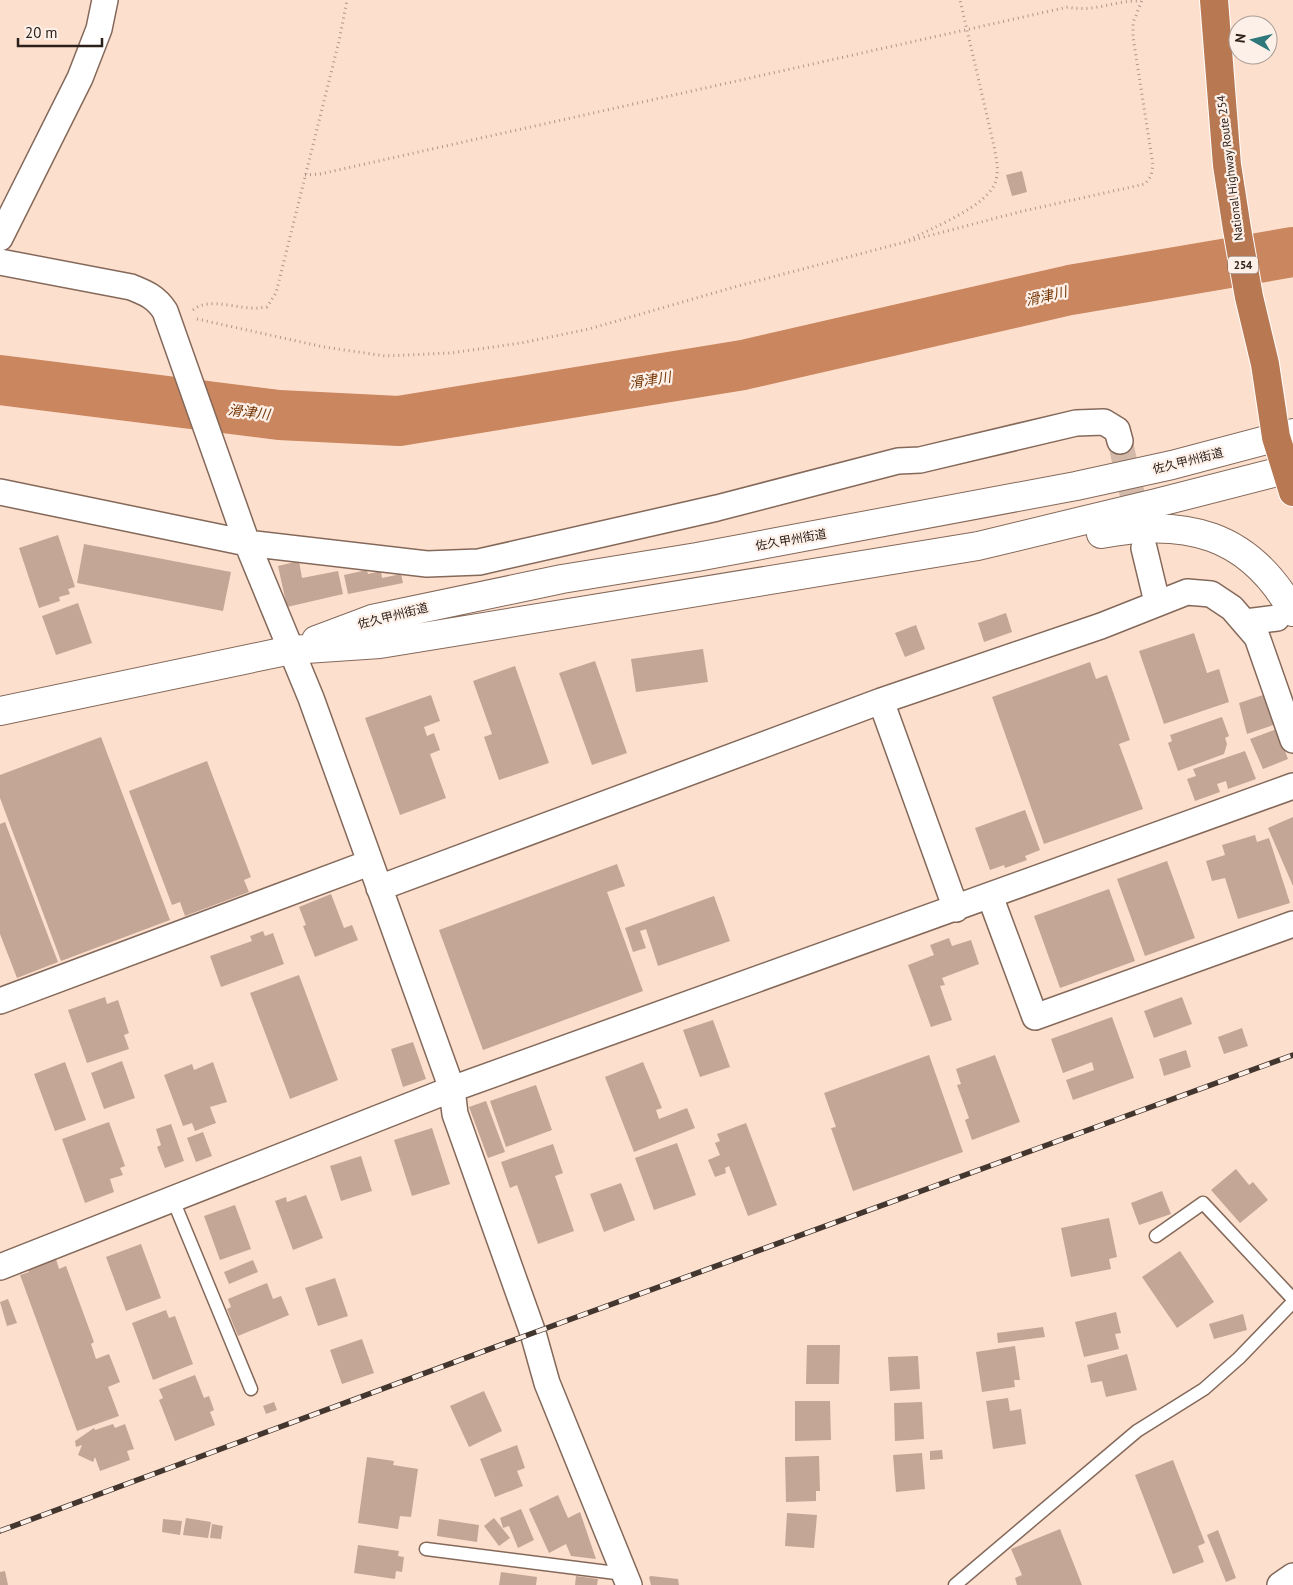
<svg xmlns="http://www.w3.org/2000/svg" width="1293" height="1585" font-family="'PT Sans','Noto Sans JP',sans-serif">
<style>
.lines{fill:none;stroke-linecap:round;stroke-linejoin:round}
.river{stroke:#ca865e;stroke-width:50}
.building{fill:#c3a695}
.street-tunnel{stroke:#d3b9aa;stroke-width:25;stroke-dasharray:25 12;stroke-linecap:butt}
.lane-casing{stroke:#84695a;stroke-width:15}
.street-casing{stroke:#84695a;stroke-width:28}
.secondary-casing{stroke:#84695a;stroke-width:30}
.highway-casing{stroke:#fff;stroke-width:30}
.path{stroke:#ae978a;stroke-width:3;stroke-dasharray:1 4;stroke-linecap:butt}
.lane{stroke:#fff;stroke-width:12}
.street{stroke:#fff;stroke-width:25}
.secondary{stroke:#fff;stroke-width:28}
.highway{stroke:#b87852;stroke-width:28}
.rail-casing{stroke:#43362e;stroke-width:5.5}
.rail{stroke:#fdf0e9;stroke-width:4;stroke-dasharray:11;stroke-linecap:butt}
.labels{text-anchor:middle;stroke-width:4.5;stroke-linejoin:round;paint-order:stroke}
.shield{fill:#fdf0e9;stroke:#6b5f58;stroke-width:1}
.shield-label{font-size:11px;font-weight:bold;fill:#2c211a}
.street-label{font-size:12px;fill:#2c211a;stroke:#fdf0e9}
.water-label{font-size:14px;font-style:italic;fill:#743503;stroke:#fdf0e9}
</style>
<rect width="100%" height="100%" fill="#fddfce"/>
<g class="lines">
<!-- river -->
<path class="river" d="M0,380L279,415L399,421L743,365L1070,290L1293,252"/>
</g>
<!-- building -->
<path class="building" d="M1022,171L1027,192L1012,196L1006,175Z
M58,535L75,587L68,589L70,594L59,597L60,601L39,608L19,548Z
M84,544L231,572L223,611L77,583Z
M299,561L302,578L338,571L343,594L287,607L278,566Z
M367,570L368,574L381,571L382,578L401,574L403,583L348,594L344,575Z
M78,603L92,643L56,655L42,616Z
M1006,613L1012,632L984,642L978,623Z
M916,625L925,649L905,657L895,633Z
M1194,633L1207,673L1219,669L1229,702L1164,724L1139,651Z
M703,649L708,682L636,692L631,659Z
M595,661L627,753L592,765L559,673Z
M1090,662L1096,679L1107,675L1130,740L1119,744L1143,809L1044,844L992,697Z
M515,666L549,763L499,780L484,737L492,734L473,681Z
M1266,694L1276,724L1247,734L1239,703Z
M431,695L440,721L424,727L427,736L434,733L440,750L430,754L446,798L400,815L365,718Z
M1222,717L1229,736L1225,738L1227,744L1224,754L1178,771L1168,743L1172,741L1170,735Z
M1277,729L1288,759L1263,769L1250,739Z
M101,737L170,920L61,961L0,798V775Z
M1245,751L1256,779L1228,789L1226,781L1217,784L1220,792L1195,801L1187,779L1196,776L1193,769Z
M207,761L251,877L244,880L249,892L185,916L180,902L172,905L129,791Z
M1025,810L1040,850L1025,856L1027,860L1005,868L1004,865L990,870L975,828Z
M1293,817V886L1268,828Z
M5,822L58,962L17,978L0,934V824Z
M1255,835L1257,842L1269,838L1290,903L1238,919L1225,878L1212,881L1206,861L1225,855L1222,845Z
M1167,861L1195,938L1145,956L1117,879Z
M617,864L625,886L607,892L643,991L483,1050L439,930Z
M1109,889L1135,961L1060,988L1034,916Z
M331,894L344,928L352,925L358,940L315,957L303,926L306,925L299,907Z
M714,896L730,941L658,966L646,929L640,931L646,948L633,952L625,928Z
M263,931L265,936L273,933L284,964L221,987L210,956L252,941L250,936Z
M949,938L952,946L971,940L979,964L942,978L945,985L940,986L952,1020L931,1027L908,965L934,955L930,945Z
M299,975L338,1080L290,1099L250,993Z
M105,997L107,1004L118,1000L129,1033L124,1035L129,1049L87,1063L68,1010Z
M1182,997L1192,1024L1154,1038L1144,1011Z
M1112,1017L1134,1078L1073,1100L1066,1080L1094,1070L1092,1062L1063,1073L1051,1039Z
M713,1020L730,1067L700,1077L683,1030Z
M1242,1028L1248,1046L1224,1054L1218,1037Z
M413,1042L426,1079L403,1087L391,1049Z
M1186,1050L1191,1067L1164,1076L1159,1059Z
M929,1055L963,1152L853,1191L831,1128L836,1127L824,1093Z
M995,1055L1020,1122L972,1140L965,1120L969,1118L957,1085L961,1084L956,1069Z
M122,1061L135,1098L104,1109L91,1073Z
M65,1062L86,1120L55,1131L34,1074Z
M213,1062L227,1102L210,1107L216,1123L195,1131L192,1123L183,1126L164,1075L192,1064L194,1070Z
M643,1062L662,1108L656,1110L659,1119L687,1108L695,1128L634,1152L605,1077Z
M536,1085L552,1130L506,1147L490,1101Z
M486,1101L505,1152L488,1158L469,1107Z
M109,1122L125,1166L120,1168L123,1175L110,1179L114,1192L85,1203L62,1139Z
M746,1123L777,1205L748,1216L729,1166L725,1168L726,1173L715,1177L708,1160L720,1155L715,1143L720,1141L717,1134Z
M171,1124L184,1161L165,1168L157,1147L161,1145L156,1129Z
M432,1128L450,1184L412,1196L394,1140Z
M203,1132L212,1156L196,1162L187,1138Z
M677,1143L696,1195L654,1210L635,1158Z
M553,1144L563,1173L555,1176L574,1231L538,1244L517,1185L510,1188L501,1162Z
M361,1156L372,1191L341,1201L330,1166Z
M1236,1169L1249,1185L1253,1182L1268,1200L1240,1223L1211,1190Z
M621,1183L635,1220L604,1232L590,1194Z
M1162,1191L1171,1214L1139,1225L1131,1203Z
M306,1195L323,1238L293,1250L275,1201L286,1197L287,1202Z
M235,1205L251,1249L220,1260L204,1216Z
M1109,1218L1117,1257L1109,1259L1111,1269L1071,1277L1061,1228Z
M141,1244L161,1298L126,1311L106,1257Z
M1180,1251L1214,1302L1177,1328L1142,1277Z
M56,1259L59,1269L66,1266L94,1342L91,1344L96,1359L109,1354L120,1382L108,1387L119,1416L77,1431L20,1275L29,1272L27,1269Z
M253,1260L258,1272L229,1284L224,1272Z
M335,1278L348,1316L318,1326L305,1288Z
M267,1283L273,1299L281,1296L289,1315L238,1336L227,1309L231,1307L228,1299Z
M8,1299L17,1323L7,1326L0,1302Z
M166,1310L169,1318L175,1316L193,1364L153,1380L132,1323Z
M1116,1312L1121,1333L1115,1334L1119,1349L1084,1357L1075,1322Z
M1243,1314L1247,1330L1214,1339L1209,1324Z
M1043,1327L1045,1337L998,1343L997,1333Z
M362,1339L374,1373L342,1384L330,1350Z
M807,1345H840L839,1384H806Z
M1015,1346L1020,1380H1014L1015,1387L982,1392L976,1352Z
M1127,1354L1137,1390L1106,1397L1102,1381L1091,1383L1087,1365Z
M918,1356L920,1389L890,1391L888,1357Z
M195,1375L204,1398L209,1396L214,1410L210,1412L215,1425L175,1441L159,1400L163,1398L159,1389Z
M484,1391L502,1431L469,1447L450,1406Z
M1008,1398L1010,1411L1021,1409L1026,1444L993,1449L986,1401Z
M795,1401H830L831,1440L795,1441Z
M274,1402L277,1410L266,1414L263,1406Z
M922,1402L924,1439L895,1441L894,1403Z
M113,1424L115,1428L125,1424L134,1449L127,1451L130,1460L100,1471L95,1457L93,1462L78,1455L82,1445L76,1447L75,1441L94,1428L95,1430Z
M517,1445L525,1468L517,1471L523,1486L495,1497L480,1459Z
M942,1450L943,1459L930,1460V1451Z
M922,1453L925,1489L896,1492L893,1455Z
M819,1456L820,1491H816V1501L786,1502L785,1457Z
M367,1457L394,1461L393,1465L418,1469L411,1517L400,1516L398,1529L358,1523Z
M1173,1460L1205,1543L1198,1546L1204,1562L1173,1574L1135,1475Z
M558,1495L568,1518L580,1512L596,1559L571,1556L566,1544L549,1553L529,1509Z
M521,1509L534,1540L518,1548L509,1526L503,1528L500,1518Z
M787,1513L817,1515L814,1548L785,1546Z
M186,1518L211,1522L208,1538L183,1535Z
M494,1518L510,1538L499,1546L484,1526Z
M163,1519L182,1521L180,1535L162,1532Z
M439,1519L479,1525L477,1542L437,1536Z
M212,1524L223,1526L221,1539L210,1538Z
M1060,1529L1082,1585H1017L1015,1578L1022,1575L1011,1549Z
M1218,1530L1236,1578L1226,1582L1207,1535Z
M358,1545L399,1551L398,1556L404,1557L402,1572L396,1571L395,1579L354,1573Z
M5,1571L8,1585H0V1572Z
M501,1572L537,1577L536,1585H499Z
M576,1576L598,1579L597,1585H575Z
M651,1576L678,1579L679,1585H651L649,1577Z"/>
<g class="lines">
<!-- street-tunnel -->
<path class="street-tunnel" d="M1120,441L1140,528"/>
<defs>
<path id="lane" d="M173,1200L251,1389
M1156,1236L1203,1203L1293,1299
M426,1549L624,1574
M955,1585L1137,1431L1204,1389L1239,1358L1293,1302"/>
<path id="street" d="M0,238L80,78L99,29L105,0
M0,262L131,287C146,293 156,297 165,311L247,543L311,698L452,1089L455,1114L533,1333L547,1383L629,1585
M0,492L247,543L427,564L479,562L717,508L898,461L920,460L1076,423L1104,422L1117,430L1120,441
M1144,548L1157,602
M1246,622L1277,618
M881,701L956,909
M379,888L881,701L1101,626L1187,592L1211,594L1232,608L1257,637L1293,740
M990,896L1035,1017L1293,924
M0,1001L369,863
M0,1267L452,1089L1293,786
M1280,1585L1293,1576"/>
<path id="secondary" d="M1101,534C1185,518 1249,533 1293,612
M316,640L372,619L562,579L697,557L1076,486L1172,465L1293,433
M0,711L291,650L380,644L978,546L1156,503L1293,468"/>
<path id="highway" d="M1214,0L1227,165L1237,229L1249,297L1265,364L1276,437L1293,492"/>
</defs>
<!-- lane casing -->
<use href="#lane" class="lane-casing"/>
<!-- street casing -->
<use href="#street" class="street-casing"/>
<!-- secondary casing -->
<use href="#secondary" class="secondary-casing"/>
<!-- highway casing -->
<use href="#highway" class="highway-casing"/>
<!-- path -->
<path class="path" d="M305,175L320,174L1068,7C1093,13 1115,0 1140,1
M909,240C931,228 990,206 996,180C999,169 996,157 994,146L960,0
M193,310C209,296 239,310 259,308L267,307L276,293L339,41L347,0
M197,319L324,347L385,356L451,353L521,343L589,329L738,286L1023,211L1145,184L1151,176L1153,165L1133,37V23L1142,0"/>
<!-- lane -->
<use href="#lane" class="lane"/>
<!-- street -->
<use href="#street" class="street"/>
<!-- secondary -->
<use href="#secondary" class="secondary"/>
<!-- highway -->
<use href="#highway" class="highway"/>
<defs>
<path id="rail" d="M0,1531L533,1333L1293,1055"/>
</defs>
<!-- rail casing -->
<use href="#rail" class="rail-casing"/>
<!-- rail -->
<use href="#rail" class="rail"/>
</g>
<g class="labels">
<!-- shield labels -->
<rect class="shield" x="1228" y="256.5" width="30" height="17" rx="4"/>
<g class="shield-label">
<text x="1243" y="269">254</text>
</g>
<!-- street labels -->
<g class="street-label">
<text transform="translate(1230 168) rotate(-97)" y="4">National Highway Route 254</text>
<text transform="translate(1188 461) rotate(-14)" y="4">佐久甲州街道</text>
<text transform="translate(791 540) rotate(-10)" y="4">佐久甲州街道</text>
<text transform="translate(393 616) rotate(-14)" y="4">佐久甲州街道</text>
</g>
<!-- water labels -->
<g class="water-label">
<text transform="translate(1046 296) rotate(-13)" y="5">滑津川</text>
<text transform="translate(650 380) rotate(-9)" y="5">滑津川</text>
<text transform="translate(249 412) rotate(7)" y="5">滑津川</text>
</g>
</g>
<!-- north arrow -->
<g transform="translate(1253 40) rotate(278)"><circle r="24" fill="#fdf0e9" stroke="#a99d96"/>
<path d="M0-4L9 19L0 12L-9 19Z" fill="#2e787c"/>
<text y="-8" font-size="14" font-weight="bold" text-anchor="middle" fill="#2c211a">N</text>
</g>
<!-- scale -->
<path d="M18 38v8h84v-8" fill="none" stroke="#2c211a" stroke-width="2.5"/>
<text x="25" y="38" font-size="15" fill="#2c211a" stroke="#fdf0e9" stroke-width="4" paint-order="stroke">20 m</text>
</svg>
